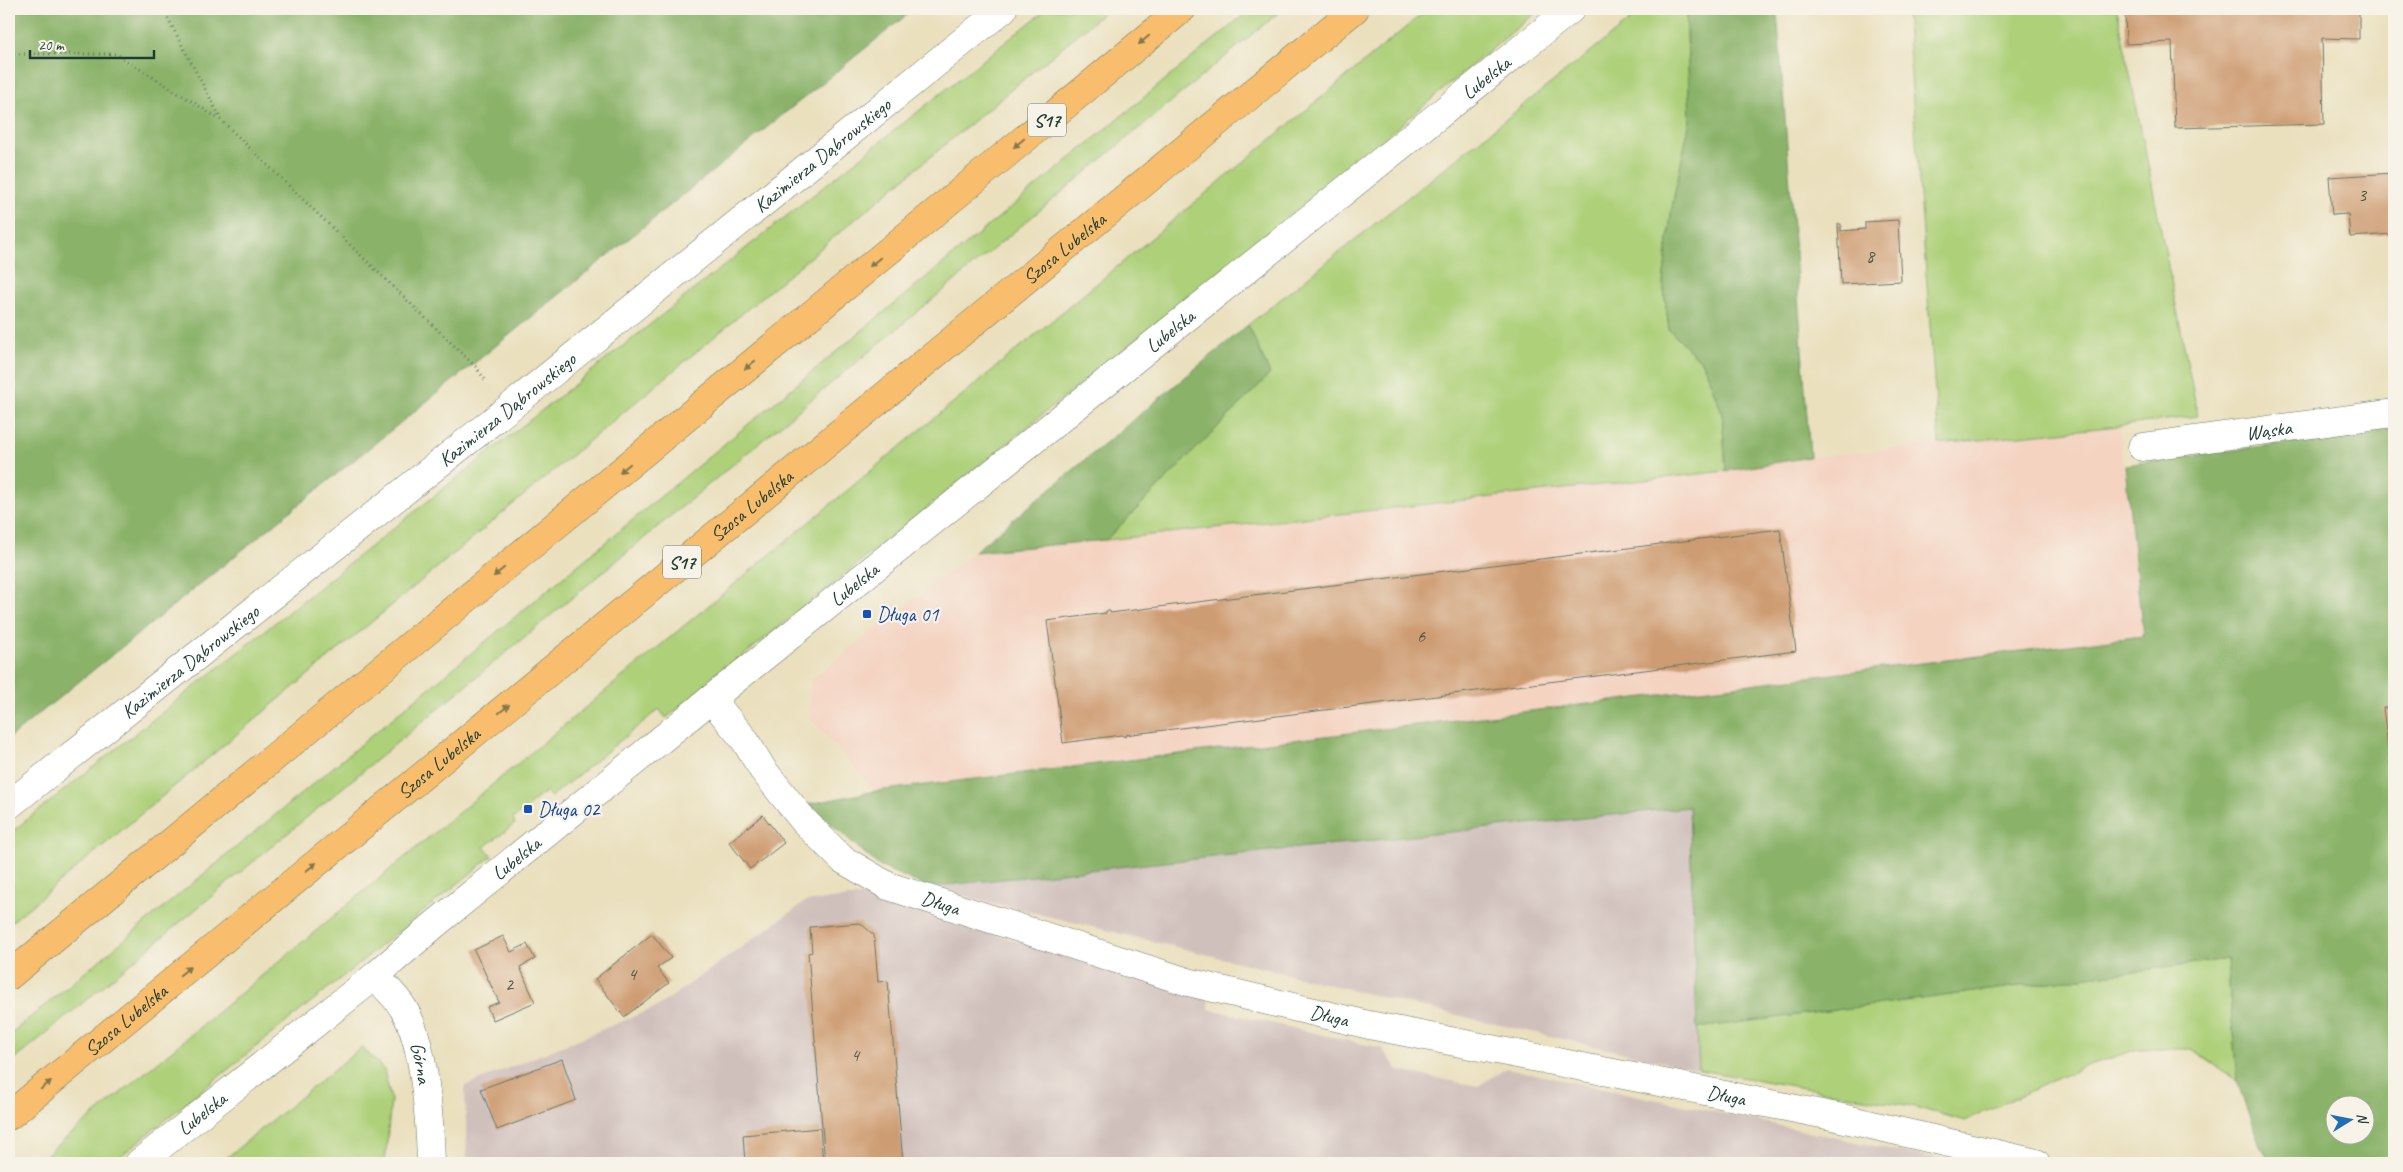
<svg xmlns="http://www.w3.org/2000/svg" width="2403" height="1172" font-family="Caveat,sans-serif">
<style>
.built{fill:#f4d3c1}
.industrial{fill:#d0c0bc}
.green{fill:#add079;stroke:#668656}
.forest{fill:#8ab269;stroke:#54784e;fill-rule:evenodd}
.building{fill:#ce9c72}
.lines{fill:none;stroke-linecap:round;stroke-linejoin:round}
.minor-casing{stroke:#667664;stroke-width:29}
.highway-casing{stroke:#667664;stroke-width:29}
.path{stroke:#667664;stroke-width:3;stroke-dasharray:1 4;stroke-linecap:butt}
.minor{stroke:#fff;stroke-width:28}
.highway{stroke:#f9be6d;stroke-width:28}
.oneway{fill:#81774e}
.transit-dot{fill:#1a4fb4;stroke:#f7f3e8;stroke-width:2}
.labels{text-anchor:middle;stroke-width:4.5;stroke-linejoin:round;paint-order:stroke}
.number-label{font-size:18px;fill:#4b5544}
.shield{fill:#f7f3e8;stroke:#60746a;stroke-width:1}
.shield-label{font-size:19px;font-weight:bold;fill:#1f3d34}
.street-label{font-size:20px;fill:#1f3d34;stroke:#f7f3e8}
.transit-label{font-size:20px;fill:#164399;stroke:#f7f3e8;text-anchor:start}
</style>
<rect width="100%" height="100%" fill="#f7f3e8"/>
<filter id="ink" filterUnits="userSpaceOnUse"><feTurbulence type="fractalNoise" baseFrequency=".02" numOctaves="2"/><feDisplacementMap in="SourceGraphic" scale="10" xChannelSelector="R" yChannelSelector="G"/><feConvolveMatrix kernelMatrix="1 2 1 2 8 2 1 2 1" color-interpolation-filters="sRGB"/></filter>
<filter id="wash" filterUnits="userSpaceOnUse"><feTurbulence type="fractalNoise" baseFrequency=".0096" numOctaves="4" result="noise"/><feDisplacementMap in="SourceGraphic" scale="20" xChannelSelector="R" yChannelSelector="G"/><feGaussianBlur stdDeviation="1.12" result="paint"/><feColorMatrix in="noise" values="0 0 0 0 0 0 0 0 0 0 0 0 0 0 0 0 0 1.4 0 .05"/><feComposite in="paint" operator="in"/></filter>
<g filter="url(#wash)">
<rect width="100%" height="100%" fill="#eae0be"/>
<!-- built -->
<path class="built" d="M2119,426L2144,636L876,791L810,718V680L974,552L1106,540L1726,471L1810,457Z"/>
<!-- industrial -->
<path class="industrial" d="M1690,807L1699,1070L1439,1011L928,887Z
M867,895L1209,1000V1009L1381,1048L1399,1071L1478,1086L1507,1068L1955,1163H467L465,1086L657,1007L805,902Z"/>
<!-- green -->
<path class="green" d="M1047,9H1108L9,924V834Z
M1251,9H1283L9,1064V1035Z
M1428,9H1540L1357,161L666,718L659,709L551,797L546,791L513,819L515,824L484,847L492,856L112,1163H36Z
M1644,9H1686L1690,120L1672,207L1663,283L1669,330L1703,363L1722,412L1726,471L1106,540L1270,374L1248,325Z
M1906,9H2117L2198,416L2119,426L1939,444Z
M2227,959L2237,1081L2192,1049H2138L2078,1069L1965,1121L1911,1106L1699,1070L1697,1028Z
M362,1047L384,1070L391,1100L385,1163H220Z"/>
<!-- forest -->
<path class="forest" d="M9,9H914L9,738Z
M1686,9L1777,10L1810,457L1726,471L1722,412L1703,363L1669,330L1663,283L1672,207L1690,120Z
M1248,325L1270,374L1106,540L974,552Z
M2394,428V1163H2270L2261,1149L2237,1081L2227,959L1697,1028L1689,807L928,887L879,866L809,804L876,791L2143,636L2125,465ZM2336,1104H2366V1134H2336Z"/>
<g id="blocks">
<!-- building -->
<path class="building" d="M2125,9H2359V39L2322,38L2324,124L2175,128L2172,42L2126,44Z
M2394,173V234L2350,237L2348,214L2332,215L2329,177Z
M1898,220L1901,281L1841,284L1838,224H1841V231L1865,229V222Z
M1780,529L1796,651L1125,735V737L1121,735L1063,743L1047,621L1106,613V611H1110V613Z
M2394,707V786H2393L2383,708Z
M763,815L784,843L750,869L729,842Z
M860,923L874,935L878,982L888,981L903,1163H825L808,953L812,952L810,927Z
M652,934L671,958L657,968L669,983L624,1017L595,979Z
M503,936L511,952L527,944L535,959L520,967L535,1002L493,1020L487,1007L499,1002L474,950Z
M562,1059L576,1100L497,1130L481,1089Z
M820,1128L823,1163H745L743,1135Z"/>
</g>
</g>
<g filter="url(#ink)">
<use href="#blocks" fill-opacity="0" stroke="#667664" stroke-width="1"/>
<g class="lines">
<defs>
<g id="minor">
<path id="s1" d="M2142,447L2394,413"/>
<path id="s2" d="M711,699L744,739L763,770L804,821L842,859L888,886L1188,982L1369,1025L1837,1117L2036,1163"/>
<path id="s3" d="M9,805L509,408L1003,9"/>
<path id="s4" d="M375,976C384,986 396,996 403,1008C425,1042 430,1123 431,1163"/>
<path id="s5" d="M139,1163L375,976L434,925L711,699L1571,9"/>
</g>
<g id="highway">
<path d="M9,976L1182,9"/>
<path id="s6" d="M9,1116L1355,9"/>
</g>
</defs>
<!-- minor casing -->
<use href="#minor" class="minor-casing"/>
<!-- highway casing -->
<use href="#highway" class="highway-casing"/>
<!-- path -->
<path class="path" d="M163,9L221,119
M9,54H116L221,120L476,367L486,381"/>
<!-- minor -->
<use href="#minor" class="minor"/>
<!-- highway -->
<use href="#highway" class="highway"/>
</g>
<!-- one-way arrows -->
<defs><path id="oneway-solid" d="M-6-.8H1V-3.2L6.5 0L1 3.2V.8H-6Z" transform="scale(1.25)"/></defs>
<g class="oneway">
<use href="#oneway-solid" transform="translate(1144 40) rotate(140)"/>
<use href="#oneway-solid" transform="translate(1019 143) rotate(140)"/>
<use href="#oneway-solid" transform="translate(875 262) rotate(140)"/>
<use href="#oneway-solid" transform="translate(750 365) rotate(140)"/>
<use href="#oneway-solid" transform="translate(625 468) rotate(140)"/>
<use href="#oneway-solid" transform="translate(499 572) rotate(140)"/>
<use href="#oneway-solid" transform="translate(504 709) rotate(-39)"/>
<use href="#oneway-solid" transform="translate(311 867) rotate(-39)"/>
<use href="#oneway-solid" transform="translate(185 971) rotate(-39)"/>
<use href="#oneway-solid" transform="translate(46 1085) rotate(-39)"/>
</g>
</g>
<!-- markers -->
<g class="transit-dot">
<rect x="862" y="609" width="10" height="10" rx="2.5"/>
<rect x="523" y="804" width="10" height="10" rx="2.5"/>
</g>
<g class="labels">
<!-- number labels -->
<g class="number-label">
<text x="2362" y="201">3</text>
<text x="1870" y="262">8</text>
<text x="1421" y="642">6</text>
<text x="632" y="980">4</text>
<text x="509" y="990">2</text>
<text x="855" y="1061">4</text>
</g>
<!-- shield labels -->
<g class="shield">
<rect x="1028" y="103.5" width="38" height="33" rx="4"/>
<rect x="663" y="545.5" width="38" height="33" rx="4"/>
</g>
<g class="shield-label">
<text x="1047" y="127">S17</text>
<text x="682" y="569">S17</text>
</g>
<!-- street labels -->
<g class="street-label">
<text dy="7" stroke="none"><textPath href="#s5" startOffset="1730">Lubelska</textPath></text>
<text dy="7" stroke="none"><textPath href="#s3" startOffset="1041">Kazimierza Dąbrowskiego</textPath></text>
<text dy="7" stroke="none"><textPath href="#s6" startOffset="1366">Szosa Lubelska</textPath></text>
<text dy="7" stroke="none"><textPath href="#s5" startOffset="1325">Lubelska</textPath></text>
<text dy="7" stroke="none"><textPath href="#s3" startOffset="636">Kazimierza Dąbrowskiego</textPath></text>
<text dy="7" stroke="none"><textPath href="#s1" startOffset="128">Wąska</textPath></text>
<text dy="7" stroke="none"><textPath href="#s6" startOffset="961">Szosa Lubelska</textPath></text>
<text dy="7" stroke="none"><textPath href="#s5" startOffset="920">Lubelska</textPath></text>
<text dy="7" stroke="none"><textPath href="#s3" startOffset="231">Kazimierza Dąbrowskiego</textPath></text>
<text dy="7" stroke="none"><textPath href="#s6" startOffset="556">Szosa Lubelska</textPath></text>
<text dy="7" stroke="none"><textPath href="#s5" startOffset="485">Lubelska</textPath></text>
<text dy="7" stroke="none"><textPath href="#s2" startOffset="316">Długa</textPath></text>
<text dy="7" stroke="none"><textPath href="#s2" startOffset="721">Długa</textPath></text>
<text dy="7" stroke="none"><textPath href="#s6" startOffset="151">Szosa Lubelska</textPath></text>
<text dy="7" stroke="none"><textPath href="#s4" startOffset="101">Górna</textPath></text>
<text dy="7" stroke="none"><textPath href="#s2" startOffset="1126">Długa</textPath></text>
<text dy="7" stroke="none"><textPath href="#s5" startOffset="80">Lubelska</textPath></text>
</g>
<!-- transit labels -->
<g class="transit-label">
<text x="877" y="621">Długa 01</text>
<text x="538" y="816">Długa 02</text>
</g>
</g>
<!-- margin -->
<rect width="2403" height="1172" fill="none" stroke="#f7f3e8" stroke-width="30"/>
<!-- north arrow -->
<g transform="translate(2350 1120) rotate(80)"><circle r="24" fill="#f7f3e8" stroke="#a1aaa0"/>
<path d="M0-4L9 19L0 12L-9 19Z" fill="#1f6fb2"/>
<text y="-8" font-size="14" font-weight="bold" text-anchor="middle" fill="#1f3d34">N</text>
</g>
<!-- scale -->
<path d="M30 50v8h124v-8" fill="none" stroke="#1f3d34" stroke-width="2.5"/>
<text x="38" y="50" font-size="15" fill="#1f3d34" stroke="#f7f3e8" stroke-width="4" paint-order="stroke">20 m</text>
</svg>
